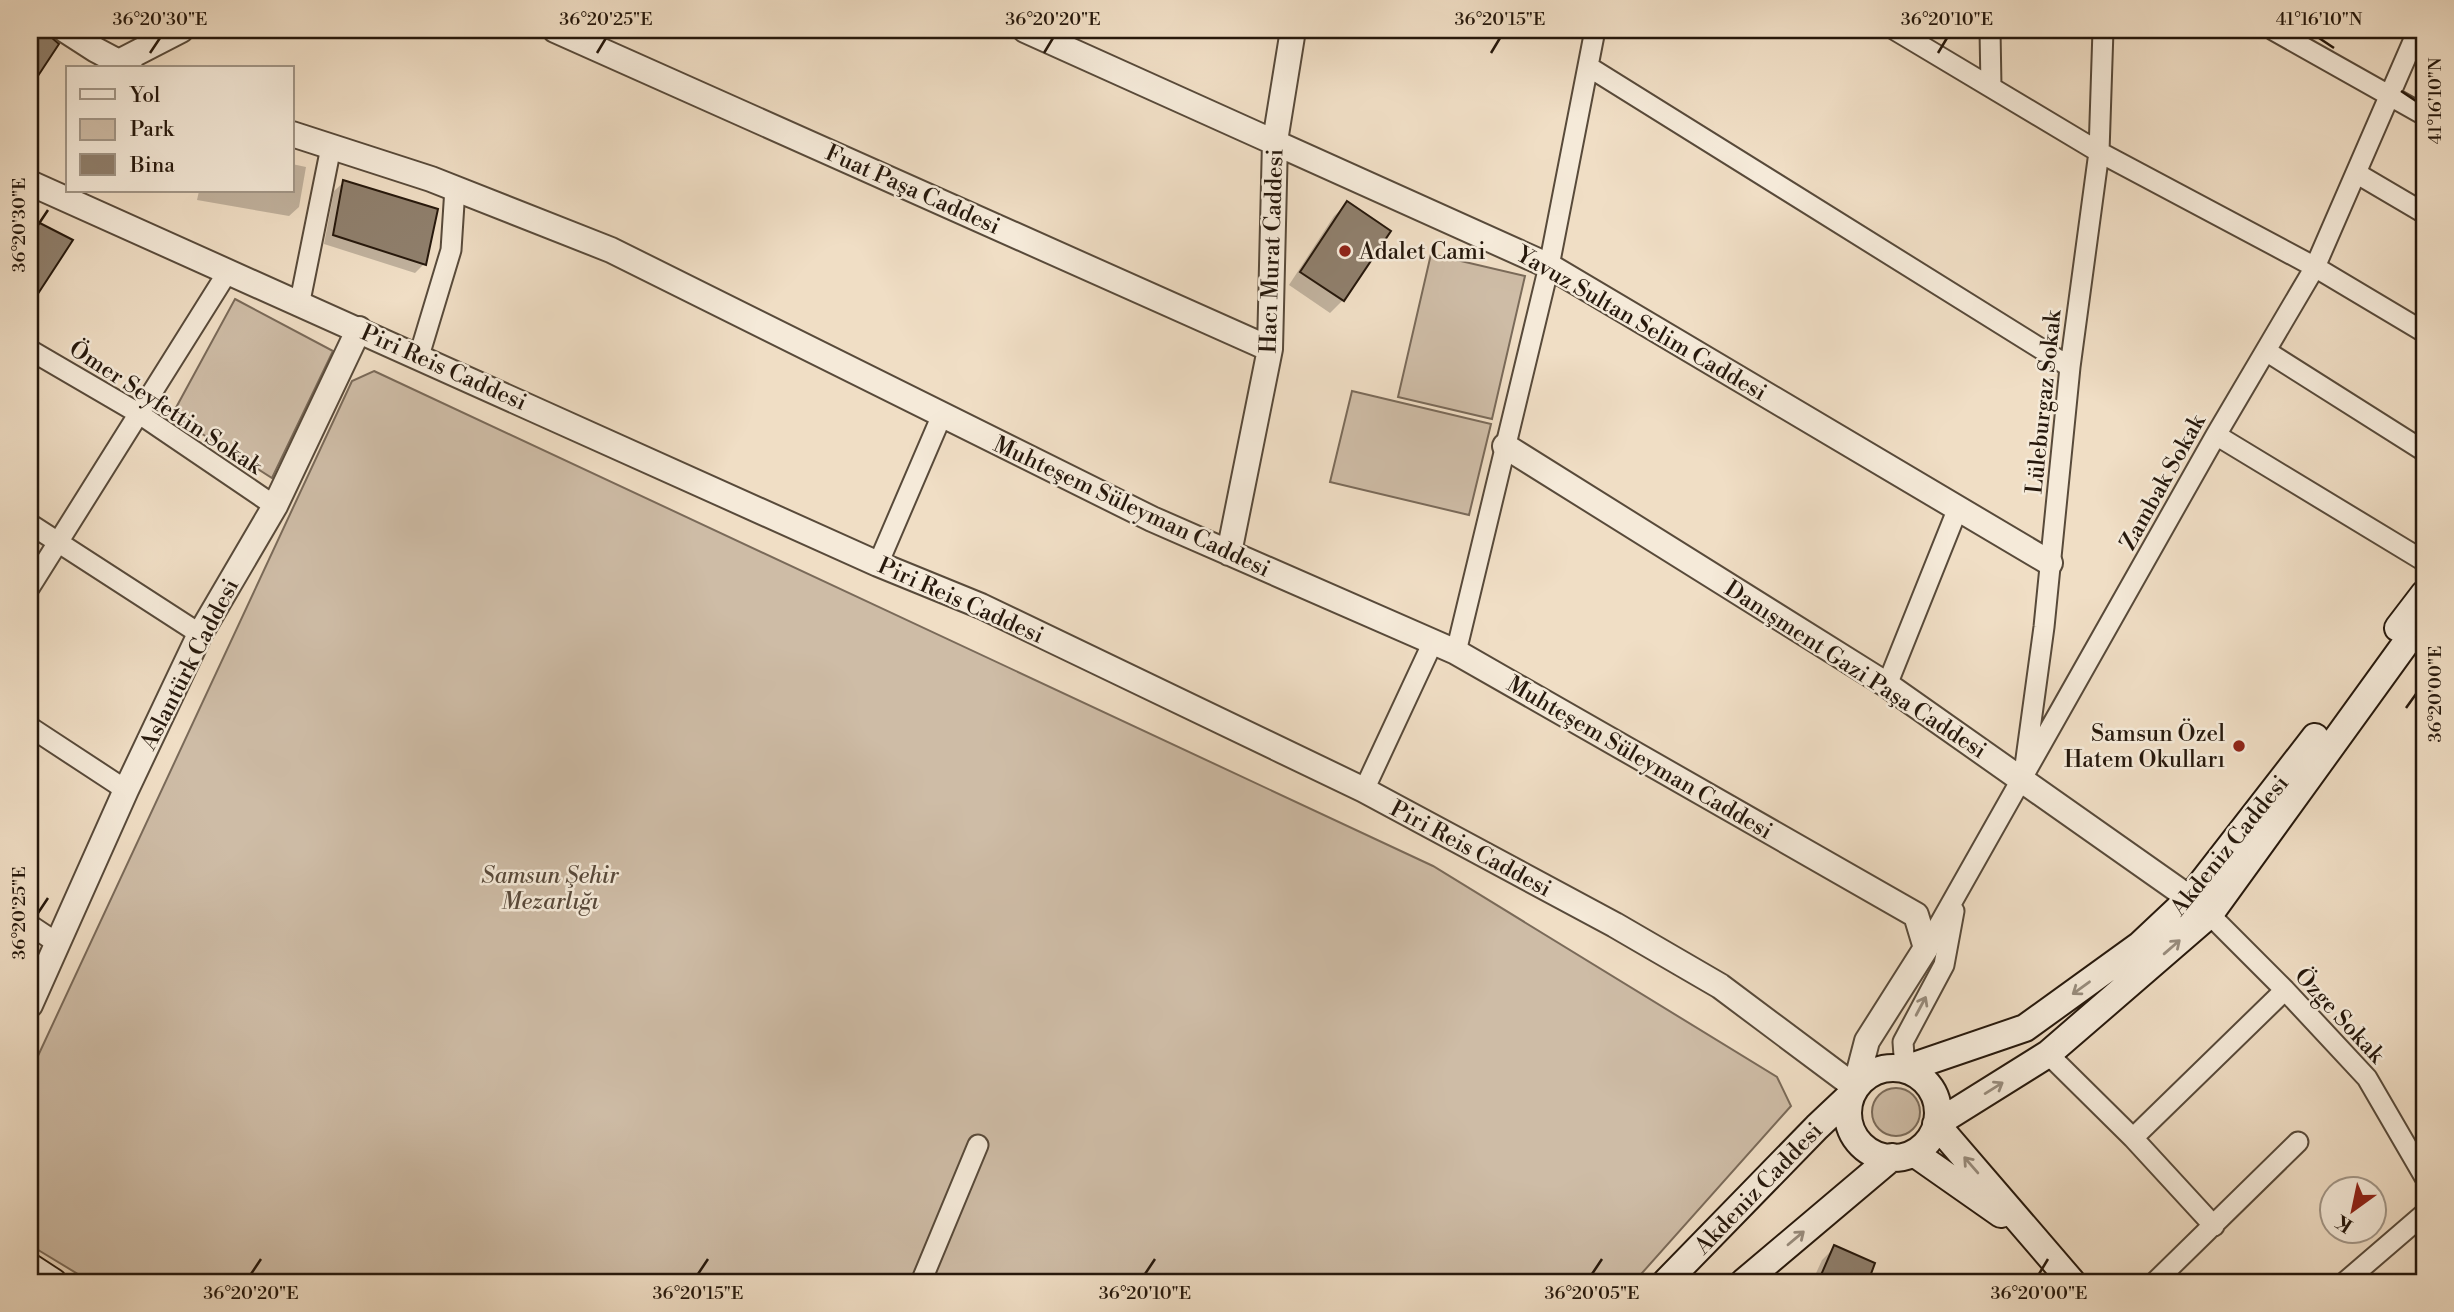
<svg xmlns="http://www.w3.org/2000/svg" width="2454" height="1312" font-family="'Libre Bodoni',serif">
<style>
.green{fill:#cebca6;stroke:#7a6a59;stroke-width:2}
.shadow{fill:#0003}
.building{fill:#8f7f6c;stroke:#26180c;stroke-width:2}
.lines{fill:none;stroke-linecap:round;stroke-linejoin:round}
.minor-casing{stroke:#584a3a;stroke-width:23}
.tertiary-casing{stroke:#584a3a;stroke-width:28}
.secondary-casing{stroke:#26180c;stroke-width:30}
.minor{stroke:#f5ead9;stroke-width:19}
.tertiary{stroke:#f5ead9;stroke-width:24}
.secondary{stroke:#f5ead9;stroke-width:26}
.oneway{stroke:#988c7d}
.ticks{fill:none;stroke:#26180c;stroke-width:2.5}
.poi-dot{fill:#8f2418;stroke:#f5ead9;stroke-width:2.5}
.labels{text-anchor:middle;stroke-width:5;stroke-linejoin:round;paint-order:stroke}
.street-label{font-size:23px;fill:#26180c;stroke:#f5ead9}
.poi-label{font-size:23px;fill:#26180c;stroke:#f5ead9;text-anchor:start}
.park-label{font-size:23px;font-style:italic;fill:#58493a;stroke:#f5ead9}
.neatline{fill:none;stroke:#26180c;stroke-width:2.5}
.ticks-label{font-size:18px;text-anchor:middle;fill:#26180c}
</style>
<rect width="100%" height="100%" fill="#f0dec5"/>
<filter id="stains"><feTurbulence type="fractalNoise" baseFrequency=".00286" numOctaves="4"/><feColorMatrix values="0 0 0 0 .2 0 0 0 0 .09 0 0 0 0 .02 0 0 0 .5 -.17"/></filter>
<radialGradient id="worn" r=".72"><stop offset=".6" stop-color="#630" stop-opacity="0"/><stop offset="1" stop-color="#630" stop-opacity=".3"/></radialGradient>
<!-- green -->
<path class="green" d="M1431,254L1525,276L1492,419L1398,397Z
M235,299L333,351L272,478L172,415Z
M374,371L1433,866L1777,1077L1791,1106L1634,1282H91L30,1245V1073L352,381Z
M1352,391L1491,424L1469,515L1330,482Z
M1872 1112a24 24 0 1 1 48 0a24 24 0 1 1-48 0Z"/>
<!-- shadow -->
<path class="shadow" d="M68,139V155L65,154Z
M292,164L306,167L299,207L289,216L197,200L199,191H292Z
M344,182L424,264L415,273L324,244L334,191Z
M1347,204L1343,300L1330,313L1289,285L1334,216Z
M1835,1247L1873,1264L1866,1282H1812L1822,1260Z"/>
<!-- building -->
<path class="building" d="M30,30H43L59,44L30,88Z
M343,180L438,209L426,265L333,235Z
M1347,201L1391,231L1344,301L1300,272Z
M30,218L73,240L30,306Z
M1834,1245L1875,1263L1868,1282H1818Z"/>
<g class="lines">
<defs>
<path id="minor" d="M1895,30L2099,152L2315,267L2424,332
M1990,30L1991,87
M2273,30L2424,115
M1589,67L2070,367
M2356,173L2424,213
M299,306L331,147
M30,350L138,413L275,506
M2266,351L2424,451
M419,356L451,250L455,188
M2216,435L2424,561
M30,524L200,634
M878,564L942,415
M30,587L227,273
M1456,652L1549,266L1595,30
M1887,685L1958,508
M30,727L126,790
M2025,766L2044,627L2070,367L2099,152L2103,30
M1364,790L1433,642
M2202,907L2285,990L2367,1078L2424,1176
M30,925L57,943
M1926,948L2216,435L2315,267L2418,30
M2048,1054L2133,1138L2214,1226
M1905,1069L1903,1042L1944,965L1954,911
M2133,1138L2285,990
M921,1282L978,1145
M2155,1282L2298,1142
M2345,1282L2424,1214"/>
<path id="tertiary" d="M65,30L96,50L130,68
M555,30L1270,349
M1025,30L1549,266L2050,563
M119,62L181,30
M30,183L878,564L981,606L1364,790L1615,925L1720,986L1855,1087L1867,1041L1926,948L1916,915L1456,652L1152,519L611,250L431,179L292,134
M1505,446L1887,685L2198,904
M1229,553L1270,349L1275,141L1293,30
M30,1005L126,790L200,634L275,506L359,329"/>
<path id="secondary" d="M2398,628L2424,594
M1848 1113a45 45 0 1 1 90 0a45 45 0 1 1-90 0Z
M1905,1069L2025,1028L2140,945L2190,898L2315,737
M1914,1153L2001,1214
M30,1267L53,1282
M1666,1282L1817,1127L1852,1094
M1744,1282L1892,1157
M2072,1282L1936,1124L2048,1054L2210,914L2424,618"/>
</defs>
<!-- minor casing -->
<use href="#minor" class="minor-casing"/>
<!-- tertiary casing -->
<use href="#tertiary" class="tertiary-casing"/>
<!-- secondary casing -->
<use href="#secondary" class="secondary-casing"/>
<!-- minor -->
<use href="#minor" class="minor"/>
<!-- tertiary -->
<use href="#tertiary" class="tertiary"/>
<!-- secondary -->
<use href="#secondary" class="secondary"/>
</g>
<!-- one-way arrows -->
<defs><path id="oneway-shaft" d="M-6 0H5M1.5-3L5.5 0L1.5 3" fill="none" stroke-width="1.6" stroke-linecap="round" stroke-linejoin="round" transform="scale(1.75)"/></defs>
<g class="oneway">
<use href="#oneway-shaft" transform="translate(2172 947) rotate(-41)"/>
<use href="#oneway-shaft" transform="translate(2081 988) rotate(144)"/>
<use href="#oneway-shaft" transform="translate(1921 1006) rotate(-62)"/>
<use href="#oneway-shaft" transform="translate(1994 1088) rotate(-32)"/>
<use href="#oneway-shaft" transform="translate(1971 1165) rotate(-131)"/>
<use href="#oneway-shaft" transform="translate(1796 1238) rotate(-40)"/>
</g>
<!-- ticks -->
<path class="ticks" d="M2319,38L2334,48M150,53L160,38M597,53L606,38M1044,53L1053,38M1491,53L1500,38M1938,53L1947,38M2401,91L2416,101M38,225L48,210M2406,708L2416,694M38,913L48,898M251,1274L261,1259M698,1274L708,1259M1145,1274L1155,1259M1592,1274L1602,1259M2039,1274L2048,1259"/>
<!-- markers -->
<g class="poi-dot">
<circle cx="1345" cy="251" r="7"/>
<circle cx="2239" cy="746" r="7"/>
</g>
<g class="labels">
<!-- street labels -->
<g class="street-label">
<text transform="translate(913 189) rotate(24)" y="8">Fuat Paşa Caddesi</text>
<text transform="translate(1271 251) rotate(-88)" y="8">Hacı Murat Caddesi</text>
<text transform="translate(1642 323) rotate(30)" y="8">Yavuz Sultan Selim Caddesi</text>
<text transform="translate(444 367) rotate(24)" y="8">Piri Reis Caddesi</text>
<text transform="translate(2043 402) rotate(-84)" y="8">Lüleburgaz Sokak</text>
<text transform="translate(166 407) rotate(33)" y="8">Ömer Seyfettin Sokak</text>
<text transform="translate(2162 482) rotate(-61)" y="8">Zambak Sokak</text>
<text transform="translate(1132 506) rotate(25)" y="8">Muhteşem Süleyman Caddesi</text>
<text transform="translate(961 600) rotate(24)" y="8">Piri Reis Caddesi</text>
<text transform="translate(189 664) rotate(-63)" y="8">Aslantürk Caddesi</text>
<text transform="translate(1856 669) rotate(33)" y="8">Danışment Gazi Paşa Caddesi</text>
<text transform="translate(1640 757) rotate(30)" y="8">Muhteşem Süleyman Caddesi</text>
<text transform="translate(2229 845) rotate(-51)" y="8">Akdeniz Caddesi</text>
<text transform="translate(1471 848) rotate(28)" y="8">Piri Reis Caddesi</text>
<text transform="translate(2340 1015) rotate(47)" y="8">Özge Sokak</text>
<text transform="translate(1758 1188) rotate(-46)" y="8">Akdeniz Caddesi</text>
</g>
<!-- poi labels -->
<g class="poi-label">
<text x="1359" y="259">Adalet Cami</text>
<text x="2225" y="741" text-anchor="end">Samsun Özel<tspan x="2225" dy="26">Hatem Okulları</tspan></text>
</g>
<!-- park labels -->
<g class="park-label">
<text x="550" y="883">Samsun Şehir<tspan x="550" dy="26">Mezarlığı</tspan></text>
</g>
</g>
<!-- margin -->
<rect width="2454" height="1312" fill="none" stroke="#f0dec5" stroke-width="77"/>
<!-- legend -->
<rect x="66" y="66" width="228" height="126" fill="#f5ead9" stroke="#a29687" stroke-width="2"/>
<rect x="80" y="89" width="35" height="10" fill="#f5ead9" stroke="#a29687" stroke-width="2"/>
<text x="130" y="102" font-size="21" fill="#26180c">Yol</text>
<rect x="80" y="119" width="35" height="21" fill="#cebca6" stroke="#a29687" stroke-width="2"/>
<text x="130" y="136" font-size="21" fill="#26180c">Park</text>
<rect x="80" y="154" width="35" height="21" fill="#8f7f6c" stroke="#a29687" stroke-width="2"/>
<text x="130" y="172" font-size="21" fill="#26180c">Bina</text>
<!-- north arrow -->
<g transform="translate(2353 1210) rotate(213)"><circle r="33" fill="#f5ead9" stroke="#a29687" stroke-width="2"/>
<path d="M0-5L12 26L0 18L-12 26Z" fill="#8f2418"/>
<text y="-10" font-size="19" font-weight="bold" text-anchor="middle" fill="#26180c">K</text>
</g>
<rect x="38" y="38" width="2378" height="1236" class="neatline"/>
<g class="ticks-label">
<text x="160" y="25">36°20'30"E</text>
<text x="606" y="25">36°20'25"E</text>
<text x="1053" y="25">36°20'20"E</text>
<text x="1500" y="25">36°20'15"E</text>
<text x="1947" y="25">36°20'10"E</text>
<text x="2319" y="25">41°16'10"N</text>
<text transform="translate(2435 101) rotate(-90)" y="6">41°16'10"N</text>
<text transform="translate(19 225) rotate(-90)" y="6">36°20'30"E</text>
<text transform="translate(2435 694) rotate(-90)" y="6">36°20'00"E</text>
<text transform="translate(19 913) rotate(-90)" y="6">36°20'25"E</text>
<text x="251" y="1299">36°20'20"E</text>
<text x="698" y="1299">36°20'15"E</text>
<text x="1145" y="1299">36°20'10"E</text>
<text x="1592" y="1299">36°20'05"E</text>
<text x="2039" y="1299">36°20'00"E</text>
</g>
<rect width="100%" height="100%" filter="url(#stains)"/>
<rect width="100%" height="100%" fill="url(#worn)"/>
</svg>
